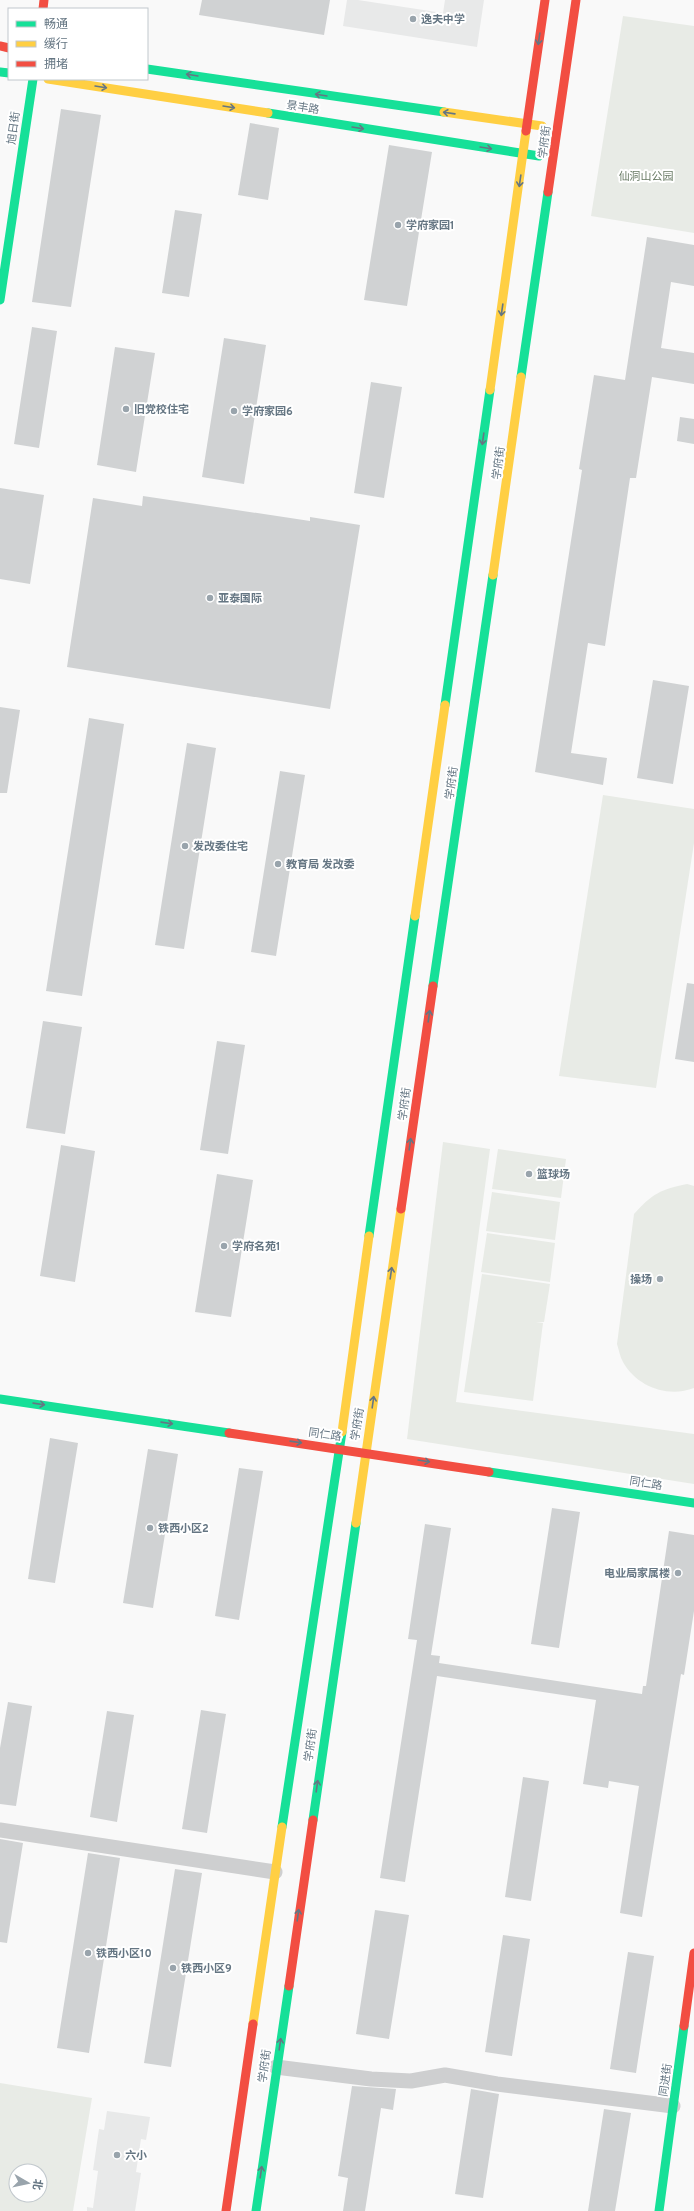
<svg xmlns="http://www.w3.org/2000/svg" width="694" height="2211" font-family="Overpass,'Noto Sans SC',sans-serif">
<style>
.built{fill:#e8e9e9}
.green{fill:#e8ebe6;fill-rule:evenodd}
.building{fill:#d0d2d3}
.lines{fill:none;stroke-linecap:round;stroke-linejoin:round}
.street{stroke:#cecfd0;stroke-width:15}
.fast{stroke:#16e098;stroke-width:9}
.slow{stroke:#ffcf43;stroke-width:9}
.jam{stroke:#f24e42;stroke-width:9}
.oneway{stroke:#657683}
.poi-dot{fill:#99a4ac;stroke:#fff;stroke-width:1.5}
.labels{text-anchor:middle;stroke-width:4;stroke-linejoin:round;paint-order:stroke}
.poi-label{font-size:11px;font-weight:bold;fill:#657683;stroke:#fff;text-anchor:start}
.street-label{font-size:11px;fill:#657683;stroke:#fff}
.park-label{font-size:11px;fill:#687a64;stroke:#fff}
</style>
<rect width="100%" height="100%" fill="#f9f9f9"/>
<!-- built -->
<path class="built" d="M347,0H358L443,13L445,0H484L477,47L343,26Z
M107,2111L150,2117L146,2140L141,2139L136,2172L141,2173L135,2211H87V2207L93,2208L98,2171L93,2170L99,2129L104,2130Z"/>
<!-- green -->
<path class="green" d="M623,16L694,26V233L591,216Z
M603,795L694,809V843L656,1088L559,1076Z
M443,1142L490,1149L456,1402L694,1434V1484L407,1439Z
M498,1149L566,1159L561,1198L492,1189Z
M687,1184L694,1186V1388C668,1398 637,1387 623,1362C620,1357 619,1350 617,1344L634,1214C652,1194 661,1189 687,1184Z
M492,1192L560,1202L555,1240L486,1231Z
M487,1233L555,1243L550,1282L481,1272Z
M482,1274L550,1284L544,1322H536L543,1323L538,1362L529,1361L538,1362L533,1401L464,1392Z
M0,2083L92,2098L73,2211H0ZM16,2171H40V2195H16Z"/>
<!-- building -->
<path class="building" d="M202,0H330L324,35L199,15Z
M61,109L101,115L71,307L32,302Z
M250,123L279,128L268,200L238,195Z
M389,145L432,152L407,306L364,300Z
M175,210L202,214L189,297L162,293Z
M647,237L694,245V286L671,282L661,348L694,353V384L652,377L636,478H630L605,646L588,643L571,753L607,758L603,785L535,772L582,470L579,469L594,375L625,380Z
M32,327L57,331L39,448L14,444Z
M224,338L266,345L244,484L202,477Z
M115,347L155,353L136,472L97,465Z
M371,382L402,387L384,498L354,493Z
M680,417L694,419V444L677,441Z
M0,488L44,495L30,584L0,579Z
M143,496L310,521V517L360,525L330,709L67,667L93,498L142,506Z
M653,680L689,686L673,784L637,778Z
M0,707L20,710L7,793H0Z
M89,718L124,724L82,996L46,991Z
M187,743L216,748L184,949L155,945Z
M280,771L305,775L276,956L251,952Z
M687,983L694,984V1062L675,1059Z
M43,1021L82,1027L65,1134L26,1128Z
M217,1041L245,1045L228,1154L200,1150Z
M61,1145L95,1151L75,1282L40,1276Z
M217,1174L253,1180L231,1317L195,1312Z
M50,1438L78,1443L55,1583L28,1579Z
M148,1449L178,1454L153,1608L123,1603Z
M239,1468L263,1471L239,1620L215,1616Z
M552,1508L580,1512L559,1648L531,1644Z
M425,1524L451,1528L431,1655L440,1656L439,1663L642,1694L643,1686H646L669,1531L694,1535V1611L684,1675L681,1674L642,1917L620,1913L639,1786L609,1781L608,1788L583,1784L596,1700L437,1676L405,1882L380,1878L417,1640L408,1639Z
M8,1702L32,1706L16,1806L0,1804V1748Z
M201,1710L226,1714L207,1833L182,1829Z
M107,1711L134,1715L117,1822L90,1817Z
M523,1777L549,1781L531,1901L505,1897Z
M0,1839L23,1843L7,1943L0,1942Z
M88,1853L120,1858L89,2053L57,2048Z
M175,1869L202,1873L171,2067L144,2063Z
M375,1910L409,1915L389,2039L356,2034Z
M503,1935L530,1939L512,2056L485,2052Z
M628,1952L654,1956L636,2073L610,2069Z
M352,2086L396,2089L393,2110L381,2108L365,2211H343L348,2178L338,2176Z
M471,2089L499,2094L483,2198L455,2194Z
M604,2109L631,2113L615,2211H588Z"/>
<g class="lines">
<!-- street -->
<path class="street" d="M0,1830L275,1872
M276,2067L371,2079L411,2081L445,2075L497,2084L673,2106"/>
<!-- fast -->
<path class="fast" d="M147,69L444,112
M0,72L9,73
M268,113L539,156
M0,300L33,79
M521,377L548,192
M445,705L490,390
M433,986L493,575
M369,1236L415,916
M0,1399L229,1433
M489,1472L694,1503
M313,1820L356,1523
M282,1827L342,1432
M256,2211L289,1986
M659,2211L684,2026"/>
<!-- slow -->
<path class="slow" d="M48,79L268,113
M444,112L542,126
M490,390L526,131
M493,575L521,377
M415,916L445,705
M342,1432L369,1236
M356,1523L401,1209
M253,2024L282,1827"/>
<!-- jam -->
<path class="jam" d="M43,9L44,0
M0,46L9,48
M526,131L545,0
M548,192L576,0
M401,1209L433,986
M229,1433L489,1472
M289,1986L313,1820
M684,2026L694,1953
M226,2211L253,2024"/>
</g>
<!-- one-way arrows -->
<defs><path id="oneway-shaft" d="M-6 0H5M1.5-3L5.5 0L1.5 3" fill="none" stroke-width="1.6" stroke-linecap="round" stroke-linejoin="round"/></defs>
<g class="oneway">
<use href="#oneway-shaft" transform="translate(539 39) rotate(98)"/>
<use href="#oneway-shaft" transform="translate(192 75) rotate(-171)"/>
<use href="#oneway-shaft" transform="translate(101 87) rotate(9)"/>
<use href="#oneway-shaft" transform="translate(321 95) rotate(-171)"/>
<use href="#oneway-shaft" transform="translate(229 107) rotate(9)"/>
<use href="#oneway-shaft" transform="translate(449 113) rotate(-172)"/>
<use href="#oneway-shaft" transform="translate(358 128) rotate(9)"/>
<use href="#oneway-shaft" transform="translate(486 148) rotate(9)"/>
<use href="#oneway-shaft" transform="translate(520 181) rotate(98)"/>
<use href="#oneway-shaft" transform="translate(502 310) rotate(98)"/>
<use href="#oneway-shaft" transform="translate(483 439) rotate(98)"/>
<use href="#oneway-shaft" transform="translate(429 1016) rotate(-82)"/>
<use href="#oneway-shaft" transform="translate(410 1144) rotate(-82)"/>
<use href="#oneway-shaft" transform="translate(391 1273) rotate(-82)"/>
<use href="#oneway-shaft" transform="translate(373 1402) rotate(-82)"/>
<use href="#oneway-shaft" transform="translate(39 1404) rotate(8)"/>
<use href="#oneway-shaft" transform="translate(167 1423) rotate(8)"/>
<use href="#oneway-shaft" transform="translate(296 1442) rotate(8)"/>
<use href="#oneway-shaft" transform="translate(424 1461) rotate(9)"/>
<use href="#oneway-shaft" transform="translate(317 1786) rotate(-82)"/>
<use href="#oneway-shaft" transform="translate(298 1915) rotate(-82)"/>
<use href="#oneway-shaft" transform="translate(280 2044) rotate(-82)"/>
<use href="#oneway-shaft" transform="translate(261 2172) rotate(-82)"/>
</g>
<!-- markers -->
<g class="poi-dot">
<circle cx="413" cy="19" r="4"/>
<circle cx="398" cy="225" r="4"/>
<circle cx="126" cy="409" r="4"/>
<circle cx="234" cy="411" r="4"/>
<circle cx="210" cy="598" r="4"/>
<circle cx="185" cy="846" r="4"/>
<circle cx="278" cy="864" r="4"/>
<circle cx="529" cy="1174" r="4"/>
<circle cx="224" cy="1246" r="4"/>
<circle cx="660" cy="1279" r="4"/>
<circle cx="150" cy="1528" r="4"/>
<circle cx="678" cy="1573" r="4"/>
<circle cx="88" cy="1953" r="4"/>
<circle cx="173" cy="1968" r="4"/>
<circle cx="117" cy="2155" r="4"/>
</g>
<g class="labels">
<!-- poi labels -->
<g class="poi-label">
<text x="421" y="23">逸夫中学</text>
<text x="406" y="229">学府家园1</text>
<text x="134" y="413">旧党校住宅</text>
<text x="242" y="415">学府家园6</text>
<text x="218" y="602">亚泰国际</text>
<text x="193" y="850">发改委住宅</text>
<text x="286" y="868">教育局 发改委</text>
<text x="537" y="1178">篮球场</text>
<text x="232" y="1250">学府名苑1</text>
<text x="652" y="1283" text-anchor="end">操场</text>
<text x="158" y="1532">铁西小区2</text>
<text x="670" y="1577" text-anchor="end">电业局家属楼</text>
<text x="96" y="1957">铁西小区10</text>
<text x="181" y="1972">铁西小区9</text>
<text x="125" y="2159">六小</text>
</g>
<!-- street labels -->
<g class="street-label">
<text transform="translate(303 107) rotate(9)" y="4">景丰路</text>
<text transform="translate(13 128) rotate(-82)" y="4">旭日街</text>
<text transform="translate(544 142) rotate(-83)" y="4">学府街</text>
<text transform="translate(498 463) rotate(-82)" y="4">学府街</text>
<text transform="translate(451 783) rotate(-82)" y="4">学府街</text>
<text transform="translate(404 1104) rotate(-82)" y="4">学府街</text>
<text transform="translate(357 1424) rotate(-81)" y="4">学府街</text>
<text transform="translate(325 1434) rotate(8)" y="4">同仁路</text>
<text transform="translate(646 1483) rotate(9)" y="4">同仁路</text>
<text transform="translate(310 1745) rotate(-82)" y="4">学府街</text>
<text transform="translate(264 2066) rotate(-82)" y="4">学府街</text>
<text transform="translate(665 2080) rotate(-82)" y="4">同进街</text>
</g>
<!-- park labels -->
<g class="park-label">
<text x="646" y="180">仙洞山公园</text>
</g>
</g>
<!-- legend -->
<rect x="8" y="8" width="140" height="72" fill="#ffffff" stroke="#c1c8cd"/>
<rect x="16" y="21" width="20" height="6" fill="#16e098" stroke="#c1c8cd"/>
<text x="44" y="28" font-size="12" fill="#657683">畅通</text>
<rect x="16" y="41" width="20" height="6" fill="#ffcf43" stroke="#c1c8cd"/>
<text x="44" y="48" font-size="12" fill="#657683">缓行</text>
<rect x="16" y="61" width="20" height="6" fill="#f24e42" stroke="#c1c8cd"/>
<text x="44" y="68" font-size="12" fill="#657683">拥堵</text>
<!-- north arrow -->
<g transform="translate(28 2183) rotate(99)"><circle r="19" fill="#ffffff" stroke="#c1c8cd"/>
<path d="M0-3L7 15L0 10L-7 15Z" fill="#99a4ac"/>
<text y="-6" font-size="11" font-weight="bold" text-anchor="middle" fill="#657683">北</text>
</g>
</svg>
